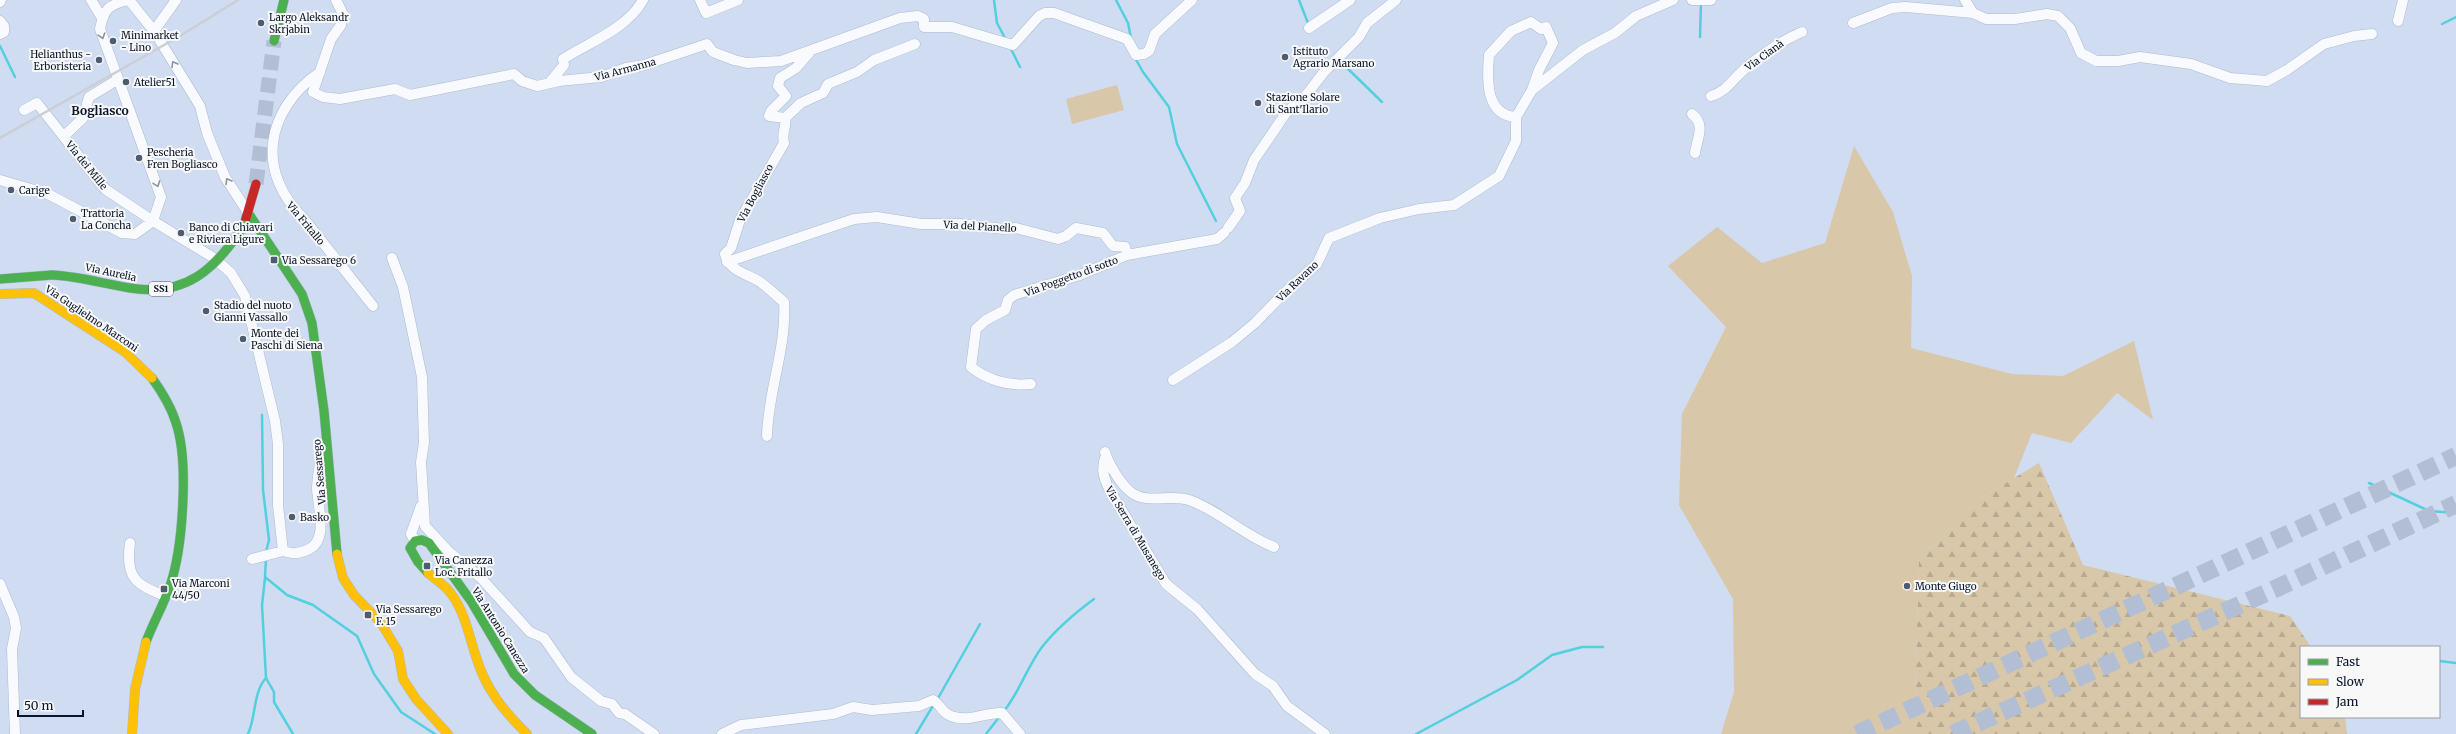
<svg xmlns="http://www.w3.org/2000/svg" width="2456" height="734" font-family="Merriweather,serif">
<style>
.green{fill:#d8c7a8}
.forest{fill:url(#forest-firs)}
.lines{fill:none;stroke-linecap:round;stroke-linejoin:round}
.stream{stroke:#53d0dd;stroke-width:2.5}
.primary-tunnel{stroke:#b2bed3;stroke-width:15;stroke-dasharray:15 8;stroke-linecap:butt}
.highway-tunnel{stroke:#b2bed3;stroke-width:18;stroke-dasharray:18 9;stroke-linecap:butt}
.street-casing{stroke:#adbacf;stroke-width:11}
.fast-casing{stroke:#adbacf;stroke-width:10}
.slow-casing{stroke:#adbacf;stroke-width:10}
.jam-casing{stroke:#adbacf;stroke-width:10}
.street{stroke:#f8fafd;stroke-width:10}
.fast{stroke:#4caf50;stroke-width:9}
.slow{stroke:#ffc107;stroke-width:9}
.jam{stroke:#c62828;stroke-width:9}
.rail{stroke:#cbced5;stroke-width:2.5}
.fast-bridge-casing{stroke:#adbacf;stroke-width:10;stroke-linecap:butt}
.fast-bridge{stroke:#4caf50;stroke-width:9}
.oneway{stroke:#8c939e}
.poi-dot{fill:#4e5b70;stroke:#f8f8f8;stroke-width:1.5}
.labels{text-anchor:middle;stroke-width:4;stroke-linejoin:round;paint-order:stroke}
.shield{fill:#f8f8f8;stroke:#505968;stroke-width:1}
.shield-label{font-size:9px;font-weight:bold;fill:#08152b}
.poi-label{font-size:10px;fill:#08152b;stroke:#f8f8f8;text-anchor:start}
.street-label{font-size:10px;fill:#08152b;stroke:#f8f8f8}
.quarter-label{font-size:12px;font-weight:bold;fill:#08152b;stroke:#f8f8f8}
</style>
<defs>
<pattern id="forest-firs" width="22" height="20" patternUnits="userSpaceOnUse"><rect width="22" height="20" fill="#d8c7a8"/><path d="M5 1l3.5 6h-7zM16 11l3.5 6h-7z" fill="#b8aa91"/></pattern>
</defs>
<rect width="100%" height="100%" fill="#d0dcf1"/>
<!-- green -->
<path class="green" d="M1117,85L1124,110L1072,124L1066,99Z
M1854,146L1893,212L1912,276L1911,348L2012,374L2063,376L2134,341L2153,420L2117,393L2071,443L2032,433L2014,478L1976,501L1919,560L1915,702L1917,734H1721L1734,692L1733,599L1679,505L1682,414L1726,327L1668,266L1717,227L1762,263L1825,243Z"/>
<!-- forest -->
<path class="forest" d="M2039,463L2083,565L2290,616L2311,647H2301V717H2345L2347,734H1917L1915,703L1919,560L1976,501Z"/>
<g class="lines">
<!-- stream -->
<path class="stream" d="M994,0L997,23L1006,40
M1116,0L1128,23L1131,38
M1299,0L1308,23
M2442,24L2456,17
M1700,37L1701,2
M0,46L15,77
M1010,47L1020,67
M1135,58L1143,72L1169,107L1177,144L1216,221
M1342,63L1382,102
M262,415L263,490L269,540L266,552
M2369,483L2429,511L2456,513
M266,559L265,577L287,595L313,605L357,636L374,674L401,712L435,734
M265,578L262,605L266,678L274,692V702L293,734
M2439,661L2456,663
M937,700L980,624
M1004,711C1020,691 1027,667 1042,647C1057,628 1075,613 1094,599
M248,734C256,717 253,692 266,678
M916,734L934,704
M986,734L1000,716
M1416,734L1517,680L1552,655L1582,647H1603"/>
<!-- primary-tunnel -->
<path class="primary-tunnel" d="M256,184L274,41"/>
<!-- highway-tunnel -->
<path class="highway-tunnel" d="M1857,734L2456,456
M1953,734L2277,588L2456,504"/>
<defs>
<path id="street" d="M91,0L102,18
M129,0L154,31L200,106L207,133L225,177L249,214
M336,0L343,14L341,25L331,39L313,92L323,97L340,99L395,89L410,95L514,74L522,81L537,86L559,81L601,77L626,68L644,65L707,44L713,52L734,60L747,63L781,61L900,18L918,16L924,19V27H952L1013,45L1039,16L1045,13H1054L1127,39L1136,55L1144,54L1149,51L1155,34L1192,0
M700,0L706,13L738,0
M1692,0H1711
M1965,0L1973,13L1986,19H2015L2047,14L2058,16L2070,28L2081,53L2096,61H2118L2140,57L2191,64L2230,78L2267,81L2287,70L2324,44L2354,36L2372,34
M0,2L1,0
M0,21L4,26V32L0,34
M2398,21L2403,0
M1853,23L1892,8L1906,7L1973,13
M1309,28L1350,0
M154,31L176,0
M320,72C265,110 255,172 305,220L373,306
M550,82L564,65L563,59C590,42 628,28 643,0
M1711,96C1728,91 1733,78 1747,67C1763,54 1783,40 1802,32
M37,103L105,189L153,221L214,258L231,273L245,296L275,421L278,444V505L283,551C293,554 297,554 307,550C330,541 317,506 317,487C318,472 320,459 325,445
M24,110L37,103
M1692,114C1706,125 1697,138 1695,153
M1516,117C1485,115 1487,79 1489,55L1511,31L1531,22L1541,29L1546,27L1553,43L1539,70L1532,90
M785,118L769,116L771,111L786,96L778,86L780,78L796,68L810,52
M64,136L83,118L89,97L117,80
M0,180L48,194L122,233L135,234L153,221L161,197L100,29C104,9 108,5 128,0
M1228,228L1240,211L1235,198L1245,183L1254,160L1286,113L1307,94L1324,72L1359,37L1367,23L1396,0
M392,258L403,287L422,377L424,443L421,462L425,526L449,552L480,577L530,632L544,638L571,677L601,701L612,704L619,713L625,714L654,734
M727,262L854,219L877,217L921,224H960L1004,229L1016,228L1058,239L1066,236L1076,228L1103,233L1113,246L1125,247L1127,255
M1173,380L1232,342L1255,323L1282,295L1317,264L1329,238L1380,218L1419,209L1454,205L1499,176L1516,141V117L1532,90L1583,50L1615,33L1636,16L1673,0
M1031,384C1009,386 989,381 971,367L976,329L986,320L1005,310L1008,300L1014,295L1080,275L1127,255L1217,239L1224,233
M767,436C768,391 787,347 784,302C775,295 767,286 757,280C744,273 729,270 725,254L731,248L740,220L784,143C781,133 787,127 785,118L801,103L823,93L828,84L857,72L874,60L915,44
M1105,452C1109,465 1121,485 1132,493C1147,504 1171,494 1189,500C1220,511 1243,535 1274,547
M1106,455C1101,468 1103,476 1109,489L1166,584L1197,609L1255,674L1273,686L1287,706L1325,734
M415,541L411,534L421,506
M130,543C125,577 136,586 166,596
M252,559L283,551
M0,584L14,617L16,628L12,649L15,734
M722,734L741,725L833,714L853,707L872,710L919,706L933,700C940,704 942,713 951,716C969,723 985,712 1002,713L1020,734"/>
<path id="fast" d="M274,41L284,0
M249,214L302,294L312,323L324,411L337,554
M0,279L52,275
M428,573L418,562L410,548L415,541L422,540L429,543L471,601L514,674L535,695L592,734
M146,642C153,623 163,606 170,586C183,548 189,461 176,423C171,406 162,392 152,378"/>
<path id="slow" d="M0,294L34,293L125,352L152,378
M337,554L343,578L354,595L381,623L398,651L403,679L416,699L448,734
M428,573C435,579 443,584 449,591C468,614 470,646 482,673C492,697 509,716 527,734
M132,734L135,689L146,642"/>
<path id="jam" d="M244,225L256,184"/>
</defs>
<!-- street casing -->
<use href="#street" class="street-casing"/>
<!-- fast casing -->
<use href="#fast" class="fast-casing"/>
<!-- slow casing -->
<use href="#slow" class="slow-casing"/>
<!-- jam casing -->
<use href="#jam" class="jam-casing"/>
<!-- street -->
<use href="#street" class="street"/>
<!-- fast -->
<use href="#fast" class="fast"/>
<!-- slow -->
<use href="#slow" class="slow"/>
<!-- jam -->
<use href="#jam" class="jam"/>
<!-- rail -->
<path class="rail" d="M0,138L180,36L238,0"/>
<defs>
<path id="fast-bridge" d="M52,275C79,276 104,284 130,288C186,297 216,269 244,225"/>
</defs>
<!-- fast-bridge casing -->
<use href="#fast-bridge" class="fast-bridge-casing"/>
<!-- fast-bridge -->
<use href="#fast-bridge" class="fast-bridge"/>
</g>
<!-- one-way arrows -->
<defs><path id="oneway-chevron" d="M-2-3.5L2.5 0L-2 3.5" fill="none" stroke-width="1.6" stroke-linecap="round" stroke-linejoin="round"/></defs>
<g class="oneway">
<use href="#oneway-chevron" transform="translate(102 36) rotate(73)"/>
<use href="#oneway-chevron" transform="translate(174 64) rotate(-121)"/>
<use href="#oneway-chevron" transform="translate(228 181) rotate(-121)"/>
<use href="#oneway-chevron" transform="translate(157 184) rotate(70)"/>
</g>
<!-- markers -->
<g class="poi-dot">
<circle cx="261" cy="23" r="4"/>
<circle cx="113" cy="41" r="4"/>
<circle cx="1285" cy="57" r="4"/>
<circle cx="99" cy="60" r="4"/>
<circle cx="126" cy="82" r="4"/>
<circle cx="1258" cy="103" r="4"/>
<circle cx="139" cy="158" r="4"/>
<circle cx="11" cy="190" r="4"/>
<circle cx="73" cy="219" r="4"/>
<circle cx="181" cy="233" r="4"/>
<rect x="270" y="256" width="8" height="8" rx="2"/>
<circle cx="206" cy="311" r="4"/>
<circle cx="243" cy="339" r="4"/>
<circle cx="292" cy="517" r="4"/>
<rect x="423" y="562" width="8" height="8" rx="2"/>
<circle cx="1907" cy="586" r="4"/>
<rect x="160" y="585" width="8" height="8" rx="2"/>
<rect x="364" y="611" width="8" height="8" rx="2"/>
</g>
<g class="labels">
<!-- shield labels -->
<rect class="shield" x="149" y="282" width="24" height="14" rx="3"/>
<g class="shield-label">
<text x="161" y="292">SS1</text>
</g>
<!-- poi labels -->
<g class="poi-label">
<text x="269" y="21">Largo Aleksandr<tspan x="269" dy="12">Skrjabin</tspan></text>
<text x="121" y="39">Minimarket<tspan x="121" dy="12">- Lino</tspan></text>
<text x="1293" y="55">Istituto<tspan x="1293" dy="12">Agrario Marsano</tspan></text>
<text x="91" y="58" text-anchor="end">Helianthus -<tspan x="91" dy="12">Erboristeria</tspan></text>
<text x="134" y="86">Atelier51</text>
<text x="1266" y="101">Stazione Solare<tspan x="1266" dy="12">di Sant'Ilario</tspan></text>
<text x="147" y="156">Pescheria<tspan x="147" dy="12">Fren Bogliasco</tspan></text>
<text x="19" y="194">Carige</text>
<text x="81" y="217">Trattoria<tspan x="81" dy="12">La Concha</tspan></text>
<text x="189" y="231">Banco di Chiavari<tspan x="189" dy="12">e Riviera Ligure</tspan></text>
<text x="282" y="264">Via Sessarego 6</text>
<text x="214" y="309">Stadio del nuoto<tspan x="214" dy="12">Gianni Vassallo</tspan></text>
<text x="251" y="337">Monte dei<tspan x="251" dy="12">Paschi di Siena</tspan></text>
<text x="300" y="521">Basko</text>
<text x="435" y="564">Via Canezza<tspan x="435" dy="12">Loc. Fritallo</tspan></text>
<text x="172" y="587">Via Marconi<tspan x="172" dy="12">44/50</tspan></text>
<text x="1915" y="590">Monte Giugo</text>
<text x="376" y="613">Via Sessarego<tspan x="376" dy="12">F. 15</tspan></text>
</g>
<!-- street labels -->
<g class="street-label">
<text transform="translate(1764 55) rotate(-36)" y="4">Via Cianà</text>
<text transform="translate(625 69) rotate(-15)" y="4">Via Armanna</text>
<text transform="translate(87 165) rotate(51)" y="4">Via dei Mille</text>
<text transform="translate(755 193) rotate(-62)" y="4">Via Bogliasco</text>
<text transform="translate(306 223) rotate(50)" y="4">Via Fritallo</text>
<text transform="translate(980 226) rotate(3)" y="4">Via del Pianello</text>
<text transform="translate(111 272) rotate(12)" y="4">Via Aurelia</text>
<text transform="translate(1071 276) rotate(-20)" y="4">Via Poggetto di sotto</text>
<text transform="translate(1297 281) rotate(-44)" y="4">Via Ravano</text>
<text transform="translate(92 318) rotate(34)" y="4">Via Guglielmo Marconi</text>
<text transform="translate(319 472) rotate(-95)" y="4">Via Sessarego</text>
<text transform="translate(1136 533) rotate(59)" y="4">Via Serra di Musanego</text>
<text transform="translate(501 630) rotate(58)" y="4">Via Antonio Canezza</text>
</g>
<!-- quarter labels -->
<g class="quarter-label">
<text x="100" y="115">Bogliasco</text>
</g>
</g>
<!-- legend -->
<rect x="2300" y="646" width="140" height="72" fill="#f8f8f8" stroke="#989da6"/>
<rect x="2308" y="659" width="20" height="6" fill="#4caf50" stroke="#989da6"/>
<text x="2336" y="666" font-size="12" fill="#08152b">Fast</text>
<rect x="2308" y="679" width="20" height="6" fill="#ffc107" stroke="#989da6"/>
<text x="2336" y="686" font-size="12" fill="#08152b">Slow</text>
<rect x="2308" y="699" width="20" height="6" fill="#c62828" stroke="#989da6"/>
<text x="2336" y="706" font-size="12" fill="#08152b">Jam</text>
<!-- scale -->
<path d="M18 710v6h65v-6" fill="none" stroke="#08152b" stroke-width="2"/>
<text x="24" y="710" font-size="12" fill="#08152b" stroke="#f8f8f8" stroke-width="3" paint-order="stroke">50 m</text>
</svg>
